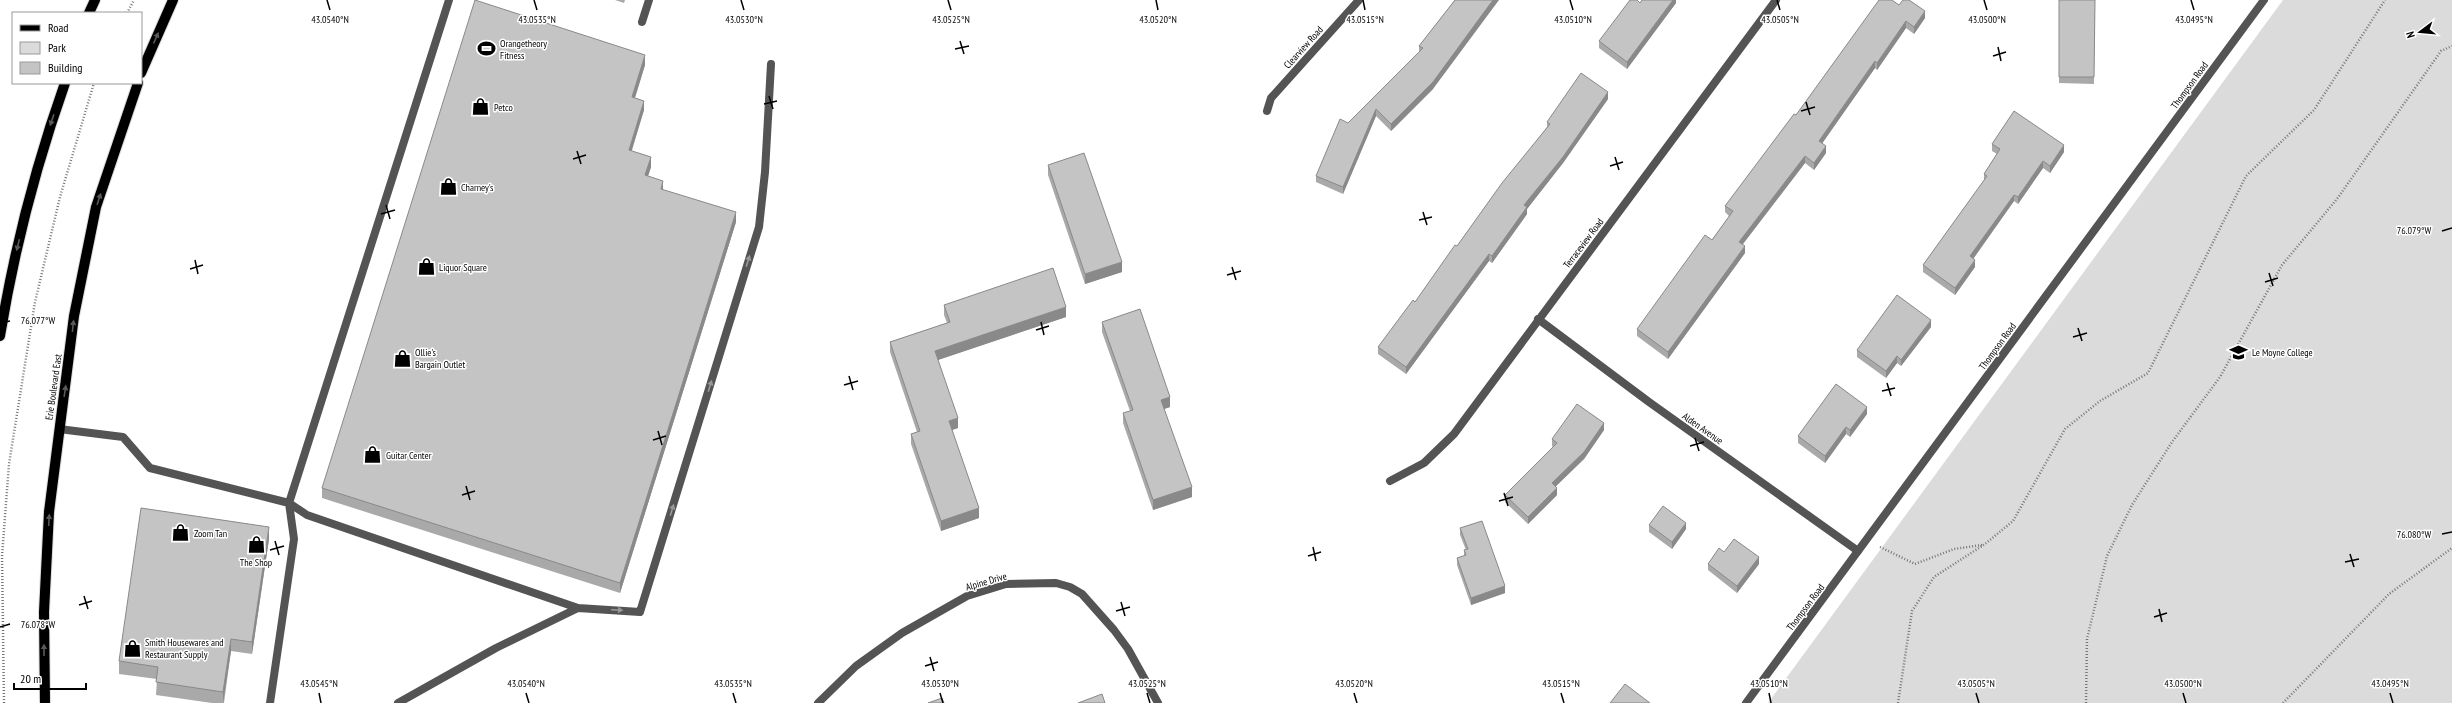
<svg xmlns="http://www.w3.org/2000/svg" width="2452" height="703" font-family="'PT Sans Narrow',sans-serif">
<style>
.green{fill:#dbdbdb}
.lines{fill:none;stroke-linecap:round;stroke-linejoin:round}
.primary-casing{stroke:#dbdbdb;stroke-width:12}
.path{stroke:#767676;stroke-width:2.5;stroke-dasharray:1 2;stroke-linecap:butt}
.service{stroke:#545454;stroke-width:8}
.minor{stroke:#545454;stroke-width:8}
.tertiary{stroke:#545454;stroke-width:8}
.primary{stroke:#000;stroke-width:10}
.wall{fill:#a9a9a9}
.shaded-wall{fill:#898989}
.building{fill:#c4c4c4;stroke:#898989}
.oneway{fill:#595959}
.oneway2{fill:#989898}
.ticks{fill:none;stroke:#000;stroke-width:1.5}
.labels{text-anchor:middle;stroke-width:3;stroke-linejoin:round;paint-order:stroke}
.poi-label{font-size:10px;fill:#000;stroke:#fff;text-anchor:start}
.street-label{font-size:10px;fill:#000;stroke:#fff}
.ticks-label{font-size:10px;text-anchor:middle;fill:#000;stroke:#fff;stroke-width:3;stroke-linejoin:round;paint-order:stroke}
</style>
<rect width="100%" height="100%" fill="#fff"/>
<!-- green -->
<path class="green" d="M2283,0H2452V703H1768Z"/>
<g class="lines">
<defs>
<path id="primary" d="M89,13L95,0
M141,73L173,0
M0,336C14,250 36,165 65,83
M45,703L44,612L49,512L74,316L96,207L138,83"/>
</defs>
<!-- primary casing -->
<use href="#primary" class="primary-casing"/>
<!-- path -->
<path class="path" d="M127,13L134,0
M1880,547L1915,564L1954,549L1982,545
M4,703L2,556L9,464L35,302L60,197L94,83
M1898,703L1912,611L1934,577L1985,544L2013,521L2065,429L2100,401L2148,373L2246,176L2314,110L2385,0
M2086,703L2087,639L2107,556L2132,505L2172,442L2220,377L2282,265L2337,199L2441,51L2452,46
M2283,703L2389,594L2452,548"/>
<!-- service -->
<path class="service" d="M642,22L649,0
M59,429L123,437L150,468L289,503L449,0
M289,503L307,515L578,608L496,648L398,703
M578,608L640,612L759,227L765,172L771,64
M270,703L294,539L289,503"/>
<!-- minor -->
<path class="minor" d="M1267,111L1271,98L1359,0
M1538,319L1649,402L1858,551
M1390,481L1424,463L1454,434L1776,0
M818,703L856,666L902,633L967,596L1006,584L1056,583L1070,587L1082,594L1114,630L1128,649L1158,703"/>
<!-- tertiary -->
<path class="tertiary" d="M1746,703L2264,0"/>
<!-- primary -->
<use href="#primary" class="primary"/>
</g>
<!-- wall -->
<path class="wall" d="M615,0H625L624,3Z
M1455,0L1433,89L1391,131L1376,116L1343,194L1316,182V176L1348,123L1419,52V46Z
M1676,0V3L1627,69L1599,48V41L1640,3Z
M2059,0H2095L2094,84L2059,83Z
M1899,5L1925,18L1914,34L1906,28L1877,70L1875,68L1822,143L1826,153L1814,170L1805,163L1743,244L1745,253L1668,359L1637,336V329L1712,240L1729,216L1725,212V206L1796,115Z
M645,65L635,98L644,110L631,151L651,167L648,176L663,190L736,222L620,593L322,498V488Z
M1608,99L1563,163L1527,209V214L1492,263L1489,261L1406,374L1378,354V347L1415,302L1547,127V122Z
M1992,144L2064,152L2050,173L2043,168L2018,204L2014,201L1974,258L1975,267L1955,295L1923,272V265L1984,181V174L1997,154L1992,151Z
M1048,165L1122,272L1085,284L1048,175Z
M944,305L1066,317L938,360L958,428L952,430L979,518L941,531L911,444V434L917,432L890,352V342L947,323L944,315Z
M1102,322L1170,407L1164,409L1192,497L1153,510L1123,423V413L1130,411L1102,332Z
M1931,327L1901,366L1897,363L1886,378L1857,357V350Z
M1867,414L1850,437L1846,434L1825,463L1798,443V436Z
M1604,430L1584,459L1555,487L1557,495L1528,524L1505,502V495L1553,447L1552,446V439Z
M1649,525L1686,529L1672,549L1649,532Z
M1460,528L1505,593L1471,605L1457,565V558L1464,556V550H1466L1460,535Z
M269,539L252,654L231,651L224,703H212L156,695L157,679L119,674V661Z
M1724,552L1759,564L1737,593L1708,570V564Z"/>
<!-- shaded-wall -->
<path class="shaded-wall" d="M1493,0H1499L1433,89L1391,131V124Z
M1673,0H1676V3L1627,69V62Z
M1925,11V18L1914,34V27Z
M1906,21V28L1877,70V63Z
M645,55V65L632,107V97Z
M1875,61V68L1819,148V141Z
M1608,92V99L1563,163L1527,209V214L1492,263V256L1524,205Z
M644,101V110L629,160V150Z
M1376,109V116L1343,194V187Z
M2064,145V152L2050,173V166Z
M1826,146V153L1814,170V163Z
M1805,156V163L1739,249V242Z
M651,157V167L645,185V175Z
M2043,161V168L2018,204V197Z
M663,181V191L661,189Z
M2014,195V201L1970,263V256Z
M736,212V222L620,593V583Z
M1745,246V253L1668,359V352Z
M1489,254V261L1406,374V367Z
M1975,260V267L1955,295V288Z
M1122,262V272L1085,284V274Z
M1066,307V317L935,361V351Z
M1931,320V327L1901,366V360Z
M1897,356V363L1886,378V371Z
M1170,397V407L1161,410V400Z
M1867,407V414L1850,437V430Z
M958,418V428L949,431V421Z
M1604,423V430L1584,459L1552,490V483Z
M1846,427V434L1825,463V456Z
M1192,487V497L1153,510V500Z
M1557,488V495L1528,524V517Z
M979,508V518L941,531V521Z
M1686,523V529L1672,549V542Z
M269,527V539L252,654V642Z
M1759,557V564L1737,593V586Z
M1505,586V593L1471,605V598Z
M231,639V651L223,703V692Z"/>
<!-- building -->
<path class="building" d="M475,0L645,55L632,97L644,101L629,150L651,157L645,175L663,181L661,189L736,212L620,583L322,488Z
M1455,0H1493L1433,82L1391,124L1376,109L1343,187L1316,176L1340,119L1348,123L1423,48L1419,46Z
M1630,0H1637L1640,3L1642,0H1673L1627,62L1599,41Z
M1879,0H1892L1899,5L1903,0H1909L1925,11L1914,27L1906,21L1877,63L1875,61L1819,141L1826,146L1814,163L1805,156L1739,242L1745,246L1668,352L1637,329L1705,235L1712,240L1733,211L1725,206L1794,114L1796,115Z
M2059,0H2095L2094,77H2059Z
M1581,73L1608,92L1563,157L1524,205L1527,207L1492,256L1489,254L1406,367L1378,347L1413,300L1415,302L1455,245L1457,246L1502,183L1550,124L1547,122Z
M2014,111L2064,145L2050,166L2043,161L2018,197L2014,195L1970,256L1975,260L1955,288L1923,265L1987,176L1984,174L2000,149L1992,144Z
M1084,153L1122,262L1085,274L1048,165Z
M1053,268L1066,307L935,351L958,418L949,421L979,508L941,521L911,434L920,431L890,342L950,322L944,305Z
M1897,295L1931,320L1901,360L1897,356L1886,371L1857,350Z
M1140,309L1170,397L1161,400L1192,487L1153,500L1123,413L1133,410L1102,322Z
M1836,384L1867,407L1850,430L1846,427L1825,456L1798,436Z
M1577,404L1604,423L1584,452L1552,483L1557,488L1528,517L1505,495L1557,443L1552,439Z
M1663,506L1686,523L1672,542L1649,525Z
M141,508L269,527L252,642L231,639L223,692L156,682L158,667L119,661Z
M1482,521L1505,586L1471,598L1457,558L1466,555L1464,550L1468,549L1460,528Z
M1734,539L1759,557L1737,586L1708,564L1719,548L1724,552Z
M1625,684L1650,703H1610Z
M1102,694L1105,703H1078Z
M942,698L944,703H928Z"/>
<!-- one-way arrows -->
<defs><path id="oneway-solid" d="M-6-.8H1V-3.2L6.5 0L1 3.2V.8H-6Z"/></defs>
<g class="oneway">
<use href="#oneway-solid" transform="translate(156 38) rotate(-66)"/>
<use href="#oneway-solid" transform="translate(52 120) rotate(109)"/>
<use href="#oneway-solid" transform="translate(99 199) rotate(-71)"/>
<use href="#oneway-solid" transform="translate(18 245) rotate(104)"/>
<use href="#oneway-solid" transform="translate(73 326) rotate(-84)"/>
<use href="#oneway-solid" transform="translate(65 391) rotate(-81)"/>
<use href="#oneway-solid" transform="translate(49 520) rotate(-87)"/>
<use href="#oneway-solid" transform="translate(44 650) rotate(-90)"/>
</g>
<g class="oneway2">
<use href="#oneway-solid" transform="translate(748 261) rotate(-73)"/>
<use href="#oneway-solid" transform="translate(710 386) rotate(-73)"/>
<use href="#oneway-solid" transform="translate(672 510) rotate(-73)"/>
<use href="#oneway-solid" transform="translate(617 610) rotate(3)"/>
</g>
<!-- ticks -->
<path class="ticks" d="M327,0L330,10M534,0L537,10M741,0L744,10M948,0L951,10M1156,0L1158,10M1363,0L1365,10M1570,0L1573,10M1777,0L1780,10M1984,0L1987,10M2191,0L2194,10M960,41L964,54M1998,47L2001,61M955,49L969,46M1993,56L2006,52M769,96L773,109M1806,102L1810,115M764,104L777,101M1801,111L1815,107M577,151L581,164M1615,157L1619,170M573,159L586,155M1610,166L1623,162M386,205L390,219M1423,212L1427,225M381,214L395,210M1419,220L1432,217M2442,231L2452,228M195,260L198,274M1232,267L1236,280M190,269L203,265M2269,273L2273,286M1227,275L1241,271M2265,282L2278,278M1041,322L1044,335M0,323L10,321M2078,328L2082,341M1036,330L1049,326M2073,337L2087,333M849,376L853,390M1887,383L1891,396M844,385L858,381M1882,391L1895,388M658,431L662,445M1695,438L1699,451M653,440L666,436M1690,446L1704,442M466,486L470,500M1504,493L1508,506M462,495L475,491M1499,501L1513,497M2442,534L2452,532M275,541L279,555M1313,547L1316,561M270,550L284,546M2350,554L2354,567M1308,556L1321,552M2345,562L2359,559M84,596L88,609M1121,602L1125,616M79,605L92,601M2159,609L2162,622M1116,611L1130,607M2154,617L2167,613M0,627L10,624M930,657L934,671M925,666L938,662M319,693L321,703M526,693L529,703M733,693L736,703M940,693L943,703M1147,693L1150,703M1354,693L1357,703M1561,693L1564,703M1769,693L1771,703M1976,693L1979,703M2183,693L2186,703M2390,693L2393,703"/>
<!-- icons -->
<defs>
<symbol id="stadium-bare" viewBox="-9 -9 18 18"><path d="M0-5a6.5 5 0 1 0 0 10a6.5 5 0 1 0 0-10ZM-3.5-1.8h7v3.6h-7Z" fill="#000" stroke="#fff" stroke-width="2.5" paint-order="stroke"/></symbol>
<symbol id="shop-bare" viewBox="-9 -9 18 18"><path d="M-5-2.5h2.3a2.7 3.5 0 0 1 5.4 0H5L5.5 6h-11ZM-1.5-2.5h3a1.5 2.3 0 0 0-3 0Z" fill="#000" stroke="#fff" stroke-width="2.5" paint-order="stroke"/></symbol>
<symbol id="university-bare" viewBox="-9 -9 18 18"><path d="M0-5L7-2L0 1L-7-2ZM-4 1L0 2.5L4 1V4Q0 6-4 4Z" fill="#000" stroke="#fff" stroke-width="2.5" paint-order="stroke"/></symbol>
</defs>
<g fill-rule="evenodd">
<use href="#stadium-bare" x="474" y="36" width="25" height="25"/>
<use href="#shop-bare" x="468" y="94" width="25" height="25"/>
<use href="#shop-bare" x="436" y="174" width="25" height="25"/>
<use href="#shop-bare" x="414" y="254" width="25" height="25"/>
<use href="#university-bare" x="2226" y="340" width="25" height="25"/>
<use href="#shop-bare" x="390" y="346" width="25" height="25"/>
<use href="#shop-bare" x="360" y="442" width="25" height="25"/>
<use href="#shop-bare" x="168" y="520" width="25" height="25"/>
<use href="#shop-bare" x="244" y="532" width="25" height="25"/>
<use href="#shop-bare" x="120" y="636" width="25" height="25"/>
</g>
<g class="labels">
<!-- poi labels -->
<g class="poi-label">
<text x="500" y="47">Orangetheory<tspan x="500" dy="12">Fitness</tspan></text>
<text x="494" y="111">Petco</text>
<text x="461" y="191">Charney's</text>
<text x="439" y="271">Liquor Square</text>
<text x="415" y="356">Ollie's<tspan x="415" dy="12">Bargain Outlet</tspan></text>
<text x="2252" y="356">Le Moyne College</text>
<text x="386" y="459">Guitar Center</text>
<text x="194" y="537">Zoom Tan</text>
<text x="256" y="566" text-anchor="middle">The Shop</text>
<text x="145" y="646">Smith Housewares and<tspan x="145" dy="12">Restaurant Supply</tspan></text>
</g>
<!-- street labels -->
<g class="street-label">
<text transform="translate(1303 47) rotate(-48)" y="4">Clearview Road</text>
<text transform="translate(2189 85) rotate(-54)" y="4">Thompson Road</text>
<text transform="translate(1583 243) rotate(-53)" y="4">Terraceview Road</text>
<text transform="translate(1997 346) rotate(-54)" y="4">Thompson Road</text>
<text transform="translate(53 387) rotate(-82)" y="4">Erie Boulevard East</text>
<text transform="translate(1703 428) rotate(35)" y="4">Alden Avenue</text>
<text transform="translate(986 581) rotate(-16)" y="4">Alpine Drive</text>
<text transform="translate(1805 607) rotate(-53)" y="4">Thompson Road</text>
</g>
</g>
<g class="ticks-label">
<text x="330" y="23">43.0540°N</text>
<text x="537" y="23">43.0535°N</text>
<text x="744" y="23">43.0530°N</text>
<text x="951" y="23">43.0525°N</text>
<text x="1158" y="23">43.0520°N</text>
<text x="1365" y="23">43.0515°N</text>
<text x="1573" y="23">43.0510°N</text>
<text x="1780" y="23">43.0505°N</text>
<text x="1987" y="23">43.0500°N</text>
<text x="2194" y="23">43.0495°N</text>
<text x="2414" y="234">76.079°W</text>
<text x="38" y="324">76.077°W</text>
<text x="2414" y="538">76.080°W</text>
<text x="38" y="628">76.078°W</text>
<text x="319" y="687">43.0545°N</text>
<text x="526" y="687">43.0540°N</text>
<text x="733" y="687">43.0535°N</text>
<text x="940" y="687">43.0530°N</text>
<text x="1147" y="687">43.0525°N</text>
<text x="1354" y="687">43.0520°N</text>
<text x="1561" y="687">43.0515°N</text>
<text x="1769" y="687">43.0510°N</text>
<text x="1976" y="687">43.0505°N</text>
<text x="2183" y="687">43.0500°N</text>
<text x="2390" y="687">43.0495°N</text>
</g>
<!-- legend -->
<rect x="12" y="12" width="130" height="72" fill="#ffffff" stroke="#999999"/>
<rect x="20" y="25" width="20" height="6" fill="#000000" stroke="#999999"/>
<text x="48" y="32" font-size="12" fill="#000000">Road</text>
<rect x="20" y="42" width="20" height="12" fill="#dbdbdb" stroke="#999999"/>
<text x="48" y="52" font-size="12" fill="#000000">Park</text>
<rect x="20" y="62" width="20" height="12" fill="#c4c4c4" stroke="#999999"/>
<text x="48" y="72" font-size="12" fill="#000000">Building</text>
<!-- north arrow -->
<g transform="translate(2420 32) rotate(254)" stroke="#ffffff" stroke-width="3" paint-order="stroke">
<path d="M0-3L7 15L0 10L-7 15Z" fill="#000000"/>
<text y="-6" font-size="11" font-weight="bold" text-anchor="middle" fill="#000000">N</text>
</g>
<!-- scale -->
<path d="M14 683v6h72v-6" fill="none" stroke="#000000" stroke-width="2"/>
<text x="20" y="683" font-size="12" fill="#000000" stroke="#ffffff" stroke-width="3" paint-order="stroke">20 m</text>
</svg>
